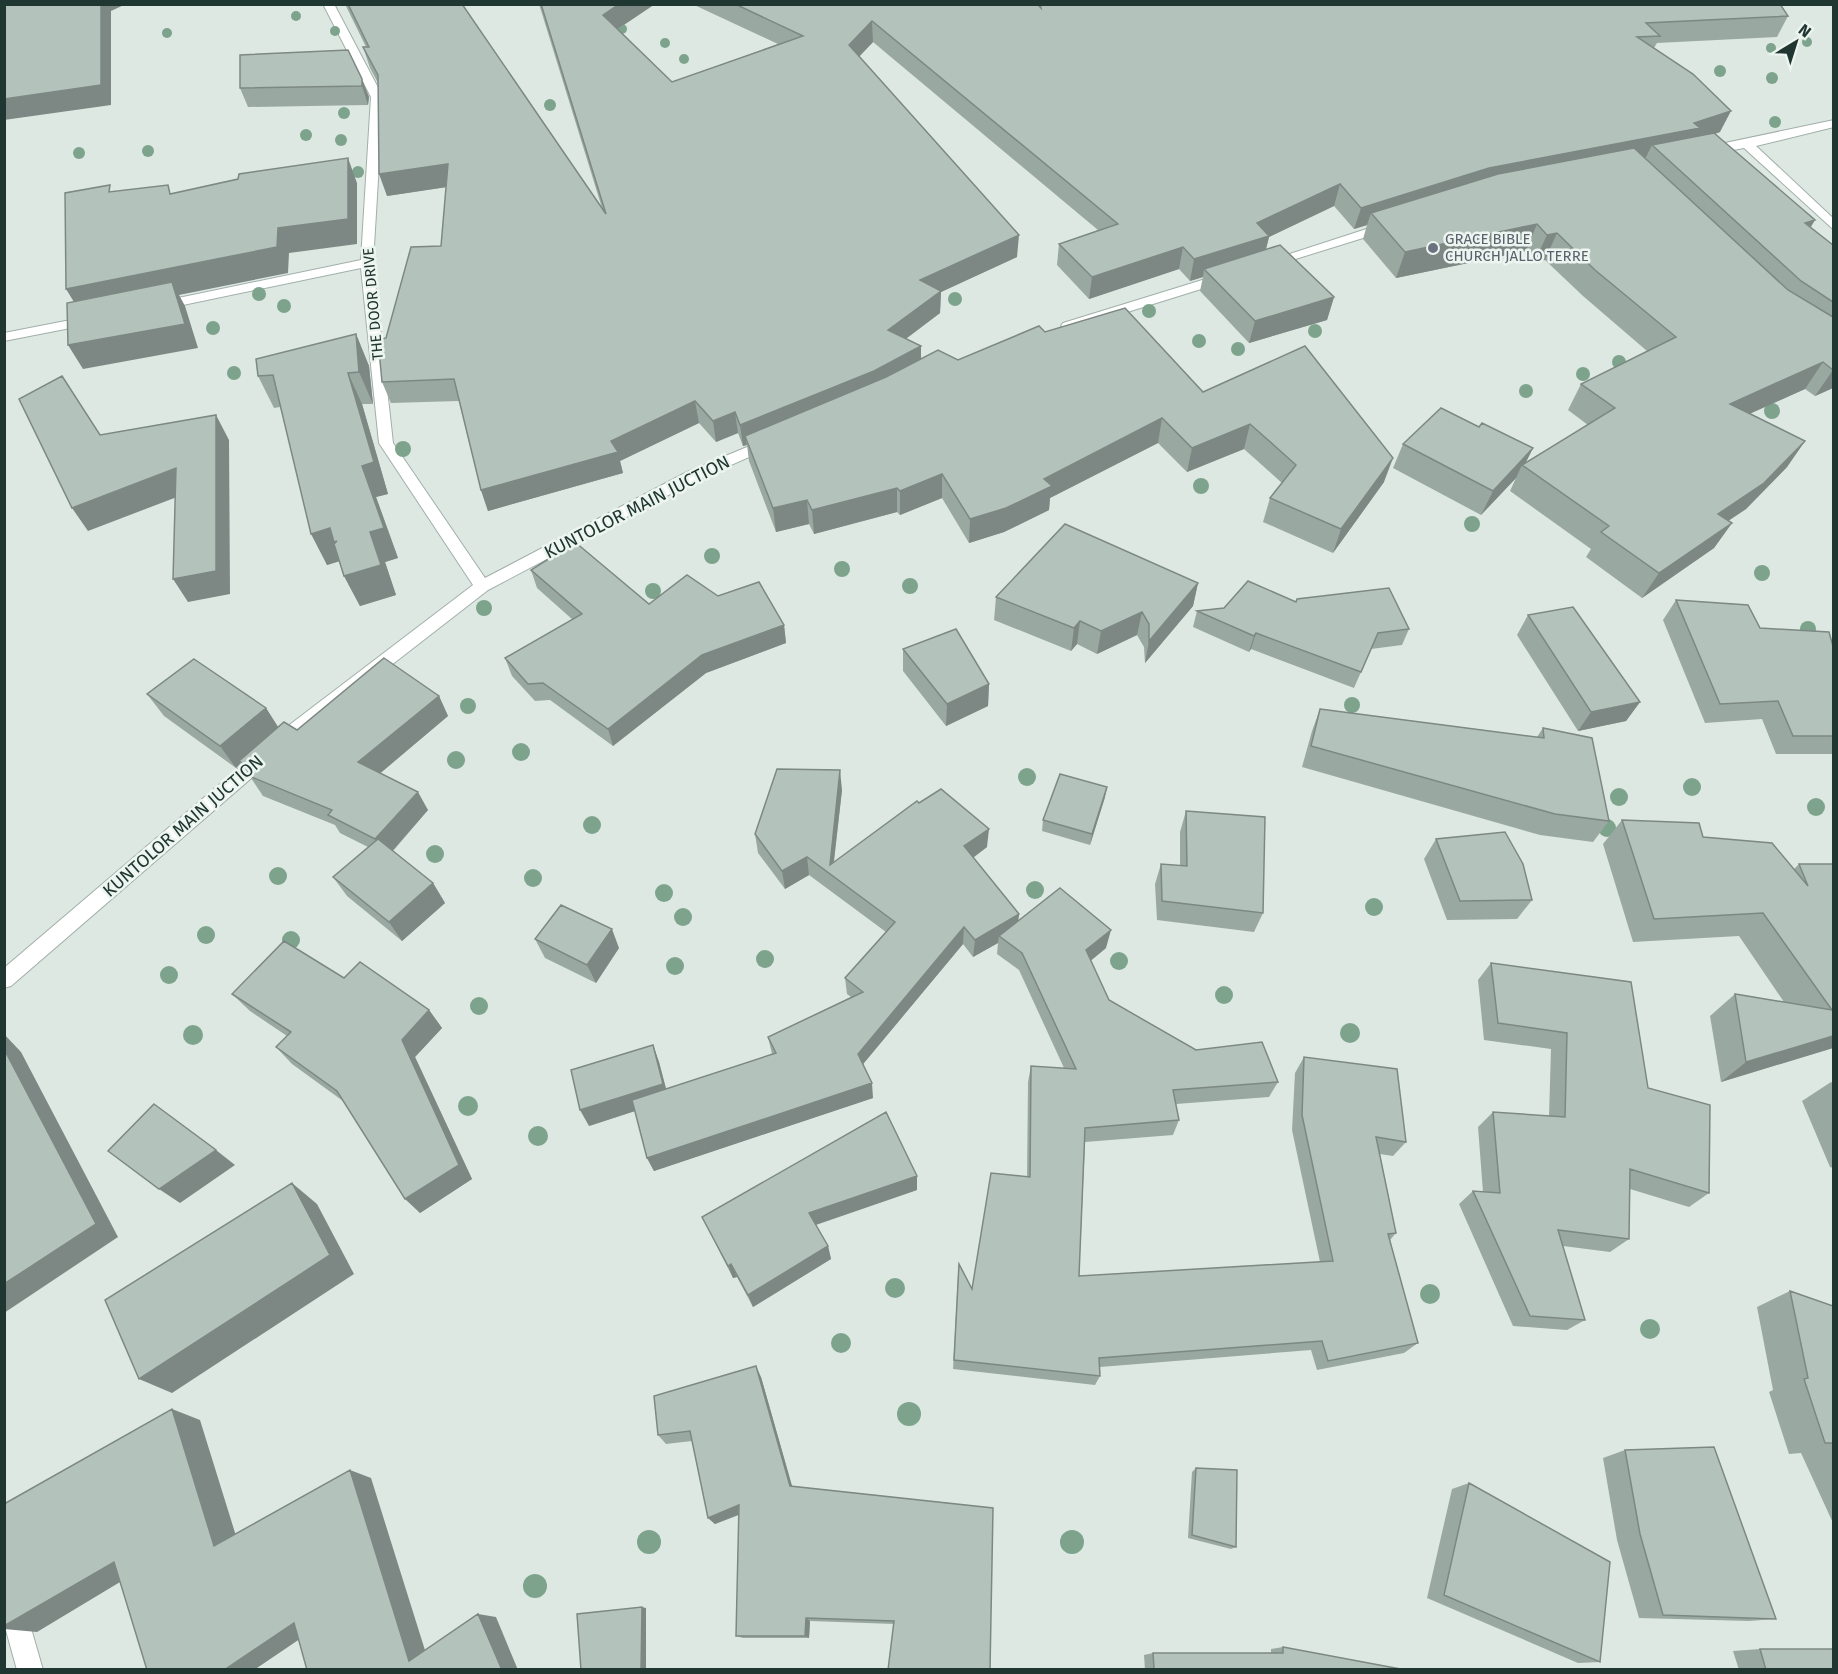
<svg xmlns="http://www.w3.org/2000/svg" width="1838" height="1674" font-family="'Fira Sans',sans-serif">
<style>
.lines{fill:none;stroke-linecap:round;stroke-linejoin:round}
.minor-casing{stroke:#a1afaa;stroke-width:2}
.minor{fill:#fff;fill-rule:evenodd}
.tree{fill:#7da38c}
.wall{fill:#9aa8a2}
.shaded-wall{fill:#7d8884}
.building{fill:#b3c3bc;stroke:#7d8884;stroke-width:1.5}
.worship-dot{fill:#6b7280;stroke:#edf5f1;stroke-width:2}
.labels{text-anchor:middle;stroke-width:5;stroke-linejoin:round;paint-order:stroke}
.far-worship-label{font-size:15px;fill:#5b616d;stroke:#edf5f1;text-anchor:start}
.far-street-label{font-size:15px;fill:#203630;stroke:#edf5f1}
.street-label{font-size:18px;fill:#203630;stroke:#edf5f1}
</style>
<rect width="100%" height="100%" fill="#dee8e3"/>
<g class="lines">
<defs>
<path id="minor" d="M323,4H334L383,97L373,263L393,443L485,578L687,472L764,440H774L776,443L774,446L697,480L488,590L300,736L11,986L4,988V968L288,726L473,585L379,443L361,268L159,310L152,306L159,302L361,260L371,97Z
M1834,120V127L1756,146L1834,219V230L1744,148L1706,155L1700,151L1706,147Z
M1388,222L1392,223V229L1273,266L1268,267L1262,263Z
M1225,273L1232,277L1230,280L1073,329L1068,330L1061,326L1063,323Z
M91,316L98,320L96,323L4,341V333Z
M4,1564L13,1567L16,1576L43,1670H17L4,1623Z"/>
</defs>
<!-- minor casing -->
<use href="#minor" class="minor-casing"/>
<!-- minor -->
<use href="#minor" class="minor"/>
</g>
<!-- trees -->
<g class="tree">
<circle cx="296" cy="16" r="5"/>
<circle cx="622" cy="29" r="5"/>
<circle cx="335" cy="31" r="5"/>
<circle cx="167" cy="33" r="5"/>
<circle cx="1807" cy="42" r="5"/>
<circle cx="665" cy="43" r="5"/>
<circle cx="1771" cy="48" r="5"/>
<circle cx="684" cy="59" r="5"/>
<circle cx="1720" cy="71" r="6"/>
<circle cx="1772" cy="78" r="6"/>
<circle cx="550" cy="105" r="6"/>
<circle cx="344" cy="113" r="6"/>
<circle cx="1775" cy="122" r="6"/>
<circle cx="306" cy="135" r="6"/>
<circle cx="341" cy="140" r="6"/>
<circle cx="148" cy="151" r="6"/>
<circle cx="79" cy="153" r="6"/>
<circle cx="358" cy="172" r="6"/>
<circle cx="259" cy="294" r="7"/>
<circle cx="955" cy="299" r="7"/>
<circle cx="284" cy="306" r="7"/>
<circle cx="1149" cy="311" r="7"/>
<circle cx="213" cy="328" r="7"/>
<circle cx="1315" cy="331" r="7"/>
<circle cx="1199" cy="341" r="7"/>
<circle cx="1238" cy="349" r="7"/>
<circle cx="1619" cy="362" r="7"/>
<circle cx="234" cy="373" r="7"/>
<circle cx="1583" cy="374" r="7"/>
<circle cx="1526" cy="391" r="7"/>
<circle cx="1772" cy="411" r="8"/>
<circle cx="403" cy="449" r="8"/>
<circle cx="1201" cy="486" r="8"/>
<circle cx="1472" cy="524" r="8"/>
<circle cx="712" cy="556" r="8"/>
<circle cx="842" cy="569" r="8"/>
<circle cx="1762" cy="573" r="8"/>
<circle cx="910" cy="586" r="8"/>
<circle cx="653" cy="591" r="8"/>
<circle cx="484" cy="608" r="8"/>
<circle cx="1808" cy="629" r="8"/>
<circle cx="1352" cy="705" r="8"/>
<circle cx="468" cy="706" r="8"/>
<circle cx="521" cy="752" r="9"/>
<circle cx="456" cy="760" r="9"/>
<circle cx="1027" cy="777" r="9"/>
<circle cx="1692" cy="787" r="9"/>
<circle cx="1619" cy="797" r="9"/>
<circle cx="1816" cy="807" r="9"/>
<circle cx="592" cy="825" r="9"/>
<circle cx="1607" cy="828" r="9"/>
<circle cx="435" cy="854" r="9"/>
<circle cx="278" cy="876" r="9"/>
<circle cx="533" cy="878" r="9"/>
<circle cx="1035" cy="890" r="9"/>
<circle cx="664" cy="893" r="9"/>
<circle cx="1374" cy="907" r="9"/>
<circle cx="683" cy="917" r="9"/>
<circle cx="206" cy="935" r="9"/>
<circle cx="291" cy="940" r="9"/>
<circle cx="765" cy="959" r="9"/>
<circle cx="1119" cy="961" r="9"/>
<circle cx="675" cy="966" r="9"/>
<circle cx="169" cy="975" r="9"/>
<circle cx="1224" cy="995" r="9"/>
<circle cx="479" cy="1006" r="9"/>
<circle cx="1350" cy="1033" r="10"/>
<circle cx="193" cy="1035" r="10"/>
<circle cx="468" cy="1106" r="10"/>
<circle cx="538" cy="1136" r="10"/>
<circle cx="895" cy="1288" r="10"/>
<circle cx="1430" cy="1294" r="10"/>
<circle cx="1650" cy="1329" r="10"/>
<circle cx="841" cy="1343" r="10"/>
<circle cx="909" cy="1414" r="12"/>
<circle cx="649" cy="1542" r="12"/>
<circle cx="1072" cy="1542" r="12"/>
<circle cx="535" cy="1586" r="12"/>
</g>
<!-- wall -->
<path class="wall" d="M345,4H462L602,208L539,4H655L618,29L672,82L778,44L692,4H1780L1788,16L1777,37L1657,43L1654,48L1720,132L1715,134L1811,227L1833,245V388L1815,396L1805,389L1750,413L1805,441L1787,467L1746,509L1728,521L1732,523L1714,548L1642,598L1586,557L1591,549L1510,491L1516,478L1481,515L1393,468L1403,444L1479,427L1533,448L1526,462L1588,425L1568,410L1581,384L1647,351L1583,296L1545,260L1535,261L1526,251L1396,278L1363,239L1367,225L1354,229L1334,206L1269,237L1266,249L1334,297L1327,320L1249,343L1200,291L1203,277L1190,281L1179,269L1089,299L1057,265L1059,244L1098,230L873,42L859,57L1017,257L941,292L940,313L906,339L921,346V359L958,360L1045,332L1203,392L1384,482L1333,553L1263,522L1270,498L1282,483L1244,449L1187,472L1158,443L1050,498L1049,510L1004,532L969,543L942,498L900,515L897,512L814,534L809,524L776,532L749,461L747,445L743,446L738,433L716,442L699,423L620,461L623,473L488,511L481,490L459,401L391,403L382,382L386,338L441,246L446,187L387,196L378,83L370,68L363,47H366Z
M348,50L369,97L368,105L248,107L240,88Z
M356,334L369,366L373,404H362L388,494L376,497L398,558L385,562L396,595L360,606L344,576L340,561L327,565L280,407L274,408L258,376Z
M531,570L649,604L718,596L784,625L786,643L706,673L613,746L550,700L535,701L512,676L505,658L573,620L537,588Z
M1198,583L1193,606L1145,663L1144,647L1137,635L1097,654L1077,644L1071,651L994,620L996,597Z
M1676,600L1760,628L1833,646V754H1776L1762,719L1705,723L1663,620Z
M1296,602L1409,629L1402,645L1371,649L1354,688L1251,649L1249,652L1193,627L1197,611Z
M1528,615L1640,702L1626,721L1578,731L1517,635Z
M903,649L989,684L988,706L946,726L903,671Z
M147,694L266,708L278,727L297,730L439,696L448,716L380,773L428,810L393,851L433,883L445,903L402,941L347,896L333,877L368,847L340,833L335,825L263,796L241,763L236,768L164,716Z
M1320,709L1537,737L1543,728L1609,821L1593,842L1540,835L1302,767L1312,731Z
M842,790L834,862L987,847L973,858L1019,914L1018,921L1106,948L1090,961L1109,1000L1196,1050L1278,1082L1269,1097L1176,1104L1179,1120L1173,1135L1085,1142L1079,1276L1320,1262L1292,1130L1295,1073L1304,1057L1406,1142L1393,1156L1380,1154L1396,1233L1390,1240L1418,1343L1404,1353L1317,1370L1311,1350L1100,1367V1376L1095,1385L953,1369L958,1275L972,1289L1027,1177L1028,1082L1031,1066L1064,1068L1019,970L997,954L998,943L973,957L963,944L863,1064L873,1098L654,1171L647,1158L635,1111L589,1126L653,1045L659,1062L666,1089L772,1054L768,1037L851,997L847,994L845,978L886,932L809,875L785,889L758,853L755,834Z
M1105,797L1090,845L1042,831L1043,820Z
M1186,811L1263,913L1254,932L1157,920L1155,884L1161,864L1180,866V832Z
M1622,820L1703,837L1794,869L1799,864H1833V1048L1721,1082L1710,1016L1735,994L1784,1002L1739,936L1633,942L1603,844Z
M1436,839L1532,900L1517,919L1447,920L1424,859Z
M535,939L619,948L596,983L545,958Z
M1491,963L1648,1088L1709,1193L1689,1207L1630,1189L1629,1239L1610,1252L1563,1246L1585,1320L1567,1330L1513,1326L1459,1204L1473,1191L1483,1192L1478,1127L1493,1112L1549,1116L1551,1049L1484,1040L1478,980Z
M232,994L429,1010L442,1028L415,1057L472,1179L420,1213L343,1101L292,1064L276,1047L287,1036L250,1011Z
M1831,1082L1833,1083V1168L1830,1167L1802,1101Z
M917,1190L816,1225L828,1246L831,1259L753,1307L737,1277L733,1278L702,1217Z
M1790,1291L1833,1306V1523L1801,1453L1789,1454L1769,1392L1773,1390L1757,1307Z
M761,1377L792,1486L993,1508L894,1624L810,1621L809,1638H743L736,1636L739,1515L715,1524L708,1518L692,1441L666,1444L658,1435Z
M1625,1450L1776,1619L1749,1621L1639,1618L1617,1540L1603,1458Z
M1196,1468L1236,1547L1231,1549L1188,1538L1192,1472Z
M1469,1483L1600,1662L1578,1663L1427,1598L1452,1489Z
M1283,1647L1406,1670H1145L1144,1655L1153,1653H1271V1649Z
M1760,1649L1833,1670H1739L1733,1651Z"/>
<!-- shaded-wall -->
<path class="shaded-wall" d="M101,4H126L111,11V105L4,120V99Z
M619,4H655L607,36L603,15Z
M872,21L873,42L850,66L849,45Z
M362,79L369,97L368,105L362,86Z
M1731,111L1720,132L1693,141L1652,145L1646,157L1481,190L1371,213L1367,225L1354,229L1361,208L1489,168L1694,123Z
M348,158L357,183V244L289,253L288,273L179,295L185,306L198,348L83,369L68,345L82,315L66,289L278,228Z
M448,164L454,186L387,196L379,174Z
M1340,184L1334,206L1269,237L1264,257L1204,269L1203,277L1190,281L1194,259L1257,223Z
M1815,220L1799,247L1805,223Z
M1537,224L1526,251L1396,278L1405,252Z
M1557,233L1545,260L1535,261L1547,235Z
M1019,235L1017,257L941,292L940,313L888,352V330L920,280Z
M1183,247L1179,269L1089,299L1092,277Z
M1334,297L1327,320L1249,343L1255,321Z
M356,334L369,366L373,404L359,372Z
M921,346V367L745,436L747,445L743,446L740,425Z
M1823,362L1805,389L1714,430L1730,404Z
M1833,370V388L1815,396Z
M348,373L362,404L388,494L376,497L398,558L385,562L396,595L360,606L344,576L362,466Z
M695,401L699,423L620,461L623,473L488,511L481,490L611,441Z
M735,412L738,433L716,442L713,421Z
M216,415L229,440L230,594L188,602L173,579Z
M1162,418L1158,443L1050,498L1049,510L1004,532L969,543L970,519L1044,479Z
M1250,424L1244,449L1187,472L1192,448Z
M1805,441L1787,467L1746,509L1701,539L1718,514Z
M1533,448L1524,466L1522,465L1516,478L1481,515L1493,491Z
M1393,458L1384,482L1333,553L1341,529Z
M176,468L190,492L88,531L72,508Z
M942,474V498L900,515V491Z
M897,488V512L814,534L812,510Z
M807,500L809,524L776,532L773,508Z
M1732,523L1714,548L1642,598L1659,573Z
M330,528L343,560L327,565L311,534Z
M1198,583L1193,606L1145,663L1149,641Z
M1142,612L1137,635L1097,654L1101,631Z
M1080,621L1077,644L1071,651L1074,628Z
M784,625L786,643L706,673L613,746L608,729L702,655Z
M1256,633L1251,649L1249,652L1254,636Z
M989,684L988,706L946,726L947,704Z
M439,696L448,716L370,782L358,762Z
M1640,702L1626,721L1578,731L1591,712Z
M266,708L280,730L239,761L241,763L236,768L220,746Z
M840,770L842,790L832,876L830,865Z
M1107,787L1105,797L1090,845L1092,834Z
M418,792L428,810L387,857L375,839Z
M989,829L987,847L963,865L964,846Z
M807,857L809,875L785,889L782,871Z
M433,883L445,903L402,941L389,922Z
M1019,914L1017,932L999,936L998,943L973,957L975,940Z
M964,927L963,944L859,1069L858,1054Z
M612,929L619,948L596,983L587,965Z
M1111,930L1106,948L1082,968L1086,950Z
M429,1010L442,1028L415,1057L472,1179L420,1213L405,1199L402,1040Z
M4,1034L21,1052L118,1237L4,1313Z
M1833,1036V1048L1721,1082L1746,1062Z
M653,1045L659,1062L669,1100L589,1126L580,1110Z
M872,1083L873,1098L654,1171L647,1158Z
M216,1150L235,1165L180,1203L159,1189Z
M917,1176V1190L812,1226L809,1213Z
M292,1183L317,1204L354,1274L172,1393L139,1379Z
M828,1246L831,1259L753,1307L748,1295Z
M731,1264L737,1277L733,1278L728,1266Z
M756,1366L761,1377L794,1493L790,1486Z
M172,1409L200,1420L241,1552L214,1546Z
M350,1470L371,1478L429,1663L409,1661Z
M739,1505L745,1512L715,1524L708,1518Z
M114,1562L145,1567L37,1632L4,1629V1626Z
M642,1607L646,1608V1670H641Z
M478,1614L496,1617L518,1670H502Z
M806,1618L810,1621L809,1638L805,1636Z
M294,1623L319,1626L254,1670H224Z"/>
<!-- building -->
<path class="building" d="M4,4H101V85L4,99Z
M348,4H462L606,214L541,4H619L603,15L672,82L803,36L735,4H1037L1041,8L1040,4H1780L1788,16L1646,23L1660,36L1637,37L1693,74L1731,111L1694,123L1700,128L1489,168L1361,208L1340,184L1257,223L1269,236L1194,259L1183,247L1092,277L1059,244L1118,224L872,21L849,45L1019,235L920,280L941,291L888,330L921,346L874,371L740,425L735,412L713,421L695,401L611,441L618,452L481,490L454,379L382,382L378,340L386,338L411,247L441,246L448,164L379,174L378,75L363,47H369Z
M348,50L362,79V86L240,88V55Z
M1714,133L1815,220L1805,223L1833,245V302L1801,281L1652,145Z
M1634,148L1788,290L1833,317V370L1823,362L1730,404L1805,441L1764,483L1718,514L1732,523L1659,573L1601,532L1609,526L1522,465L1615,408L1581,384L1676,337L1595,270L1557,233L1547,235L1537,224L1405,252L1371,213L1498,174Z
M348,158V219L278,228L277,247L66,289L65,193L110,185L109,192L168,185L170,194L238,179L239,174Z
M1280,245L1334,297L1255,321L1204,269Z
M172,282L185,324L68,345L67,303Z
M1125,308L1203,392L1305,346L1393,458L1341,529L1270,498L1296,465L1250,424L1192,448L1162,418L1044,479L1052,486L1006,508L970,519L942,474L900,491L897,488L812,510L807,500L773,508L745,436L886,377L938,350L958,360L1039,326L1045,332Z
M356,334L359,372L348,373L374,462L362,466L384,528L370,532L381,565L344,576L334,544L337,541L334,542L330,528L311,534L273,375L258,376L256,359Z
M62,376L100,435L216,415V571L173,579L176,468L72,508L19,399Z
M1441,408L1479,427L1482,423L1533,448L1493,491L1403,444Z
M1065,524L1198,583L1149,641V624L1142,612L1101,631L1080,621L1074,628L996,597Z
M575,542L649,604L687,575L718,596L759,582L784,625L702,655L608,729L543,683L528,684L505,658L582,614L531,570Z
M1248,581L1296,602L1297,599L1389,588L1409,629L1378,633L1361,672L1256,633L1254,636L1197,611L1224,608Z
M1676,600L1748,605L1760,628L1829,632L1833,646V736H1793L1778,701L1720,704Z
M1573,607L1640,702L1591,712L1528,615Z
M956,629L989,684L947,704L903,649Z
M384,658L439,696L358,762L418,792L375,839L328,815L332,810L249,776L254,771L239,761L284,722L297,730Z
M194,659L266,708L220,746L147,694Z
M1320,709L1544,738L1543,728L1592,738L1609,821L1555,814L1311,746Z
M777,769L840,770L830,865L917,801L919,803L941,789L989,829L964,846L1019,914L975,940L964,927L858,1054L872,1083L647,1158L632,1100L776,1053L768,1037L863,992L845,978L895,922L807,857L782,871L755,834Z
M1060,774L1107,787L1092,834L1043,820Z
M1186,811L1265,817L1263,913L1162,901L1161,864L1187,866Z
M1622,820L1699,823L1703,837L1772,843L1808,886L1799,864H1833V1036L1746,1062L1735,994L1832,1010L1763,913L1654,919Z
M1505,832L1523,864L1532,900L1460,901L1436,839Z
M378,839L433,883L389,922L333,877Z
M1060,888L1111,930L1086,950L1109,1000L1196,1050L1262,1042L1278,1082L1173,1090L1179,1120L1085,1128L1079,1276L1333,1261L1302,1115L1304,1057L1397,1069L1406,1142L1376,1137L1396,1233L1388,1234L1418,1343L1328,1361L1322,1341L1099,1358L1100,1376L954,1360L959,1264L972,1289L991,1173L1030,1177L1031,1066L1076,1069L1022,953L999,936Z
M561,905L612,929L587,965L535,939Z
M284,941L344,978L360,962L429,1010L402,1040L459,1165L405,1199L337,1091L276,1047L291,1032L232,994Z
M1491,963L1631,982L1648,1088L1710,1105L1709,1193L1630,1169L1629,1239L1558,1230L1585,1320L1530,1316L1473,1191L1500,1193L1493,1112L1565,1117L1567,1033L1498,1023Z
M653,1045L663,1084L580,1110L571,1070Z
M4,1049L96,1224L4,1284Z
M154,1104L216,1150L159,1189L108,1151Z
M886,1112L917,1176L809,1213L828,1246L748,1295L731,1264L728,1266L702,1217Z
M292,1183L330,1255L139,1379L105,1300Z
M1790,1291L1833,1306V1443H1825L1804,1379L1808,1378Z
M756,1366L790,1486L993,1508L990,1670H888L894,1621L806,1618L805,1636H736L739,1505L708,1518L690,1431L658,1435L654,1396Z
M172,1409L214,1546L350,1470L409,1661L478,1614L502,1670H307L294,1623L224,1670H147L114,1562L4,1626V1504Z
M1714,1447L1776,1619L1663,1615L1640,1534L1625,1450Z
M1196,1468L1237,1470L1236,1547L1192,1535Z
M1469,1483L1610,1562L1600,1662L1444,1595Z
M642,1607L641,1670H581L577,1614Z
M1283,1647L1406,1670H1153L1154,1669L1153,1653H1283Z
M1760,1649H1833V1670H1766Z"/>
<!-- markers -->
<circle class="worship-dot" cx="1433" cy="248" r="6"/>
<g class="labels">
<!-- far-worship labels -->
<g class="far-worship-label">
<text x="1445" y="244">GRACE BIBLE<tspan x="1445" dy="17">CHURCH JALLO TERRE</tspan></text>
</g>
<!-- far-street labels -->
<g class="far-street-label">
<text transform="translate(373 304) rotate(-95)" y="5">THE DOOR DRIVE</text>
</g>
<!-- street labels -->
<g class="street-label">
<text transform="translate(637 507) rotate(-27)" y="6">KUNTOLOR MAIN JUCTION</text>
<text transform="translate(183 826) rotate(-41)" y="6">KUNTOLOR MAIN JUCTION</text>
</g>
</g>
<!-- border -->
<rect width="1838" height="1674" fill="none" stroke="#203630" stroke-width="12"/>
<!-- north arrow -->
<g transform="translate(1796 42) rotate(38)" stroke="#edf5f1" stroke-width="4.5" paint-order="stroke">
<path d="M0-4.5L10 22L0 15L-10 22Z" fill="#203630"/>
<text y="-9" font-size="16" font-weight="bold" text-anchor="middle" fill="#203630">N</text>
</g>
</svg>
